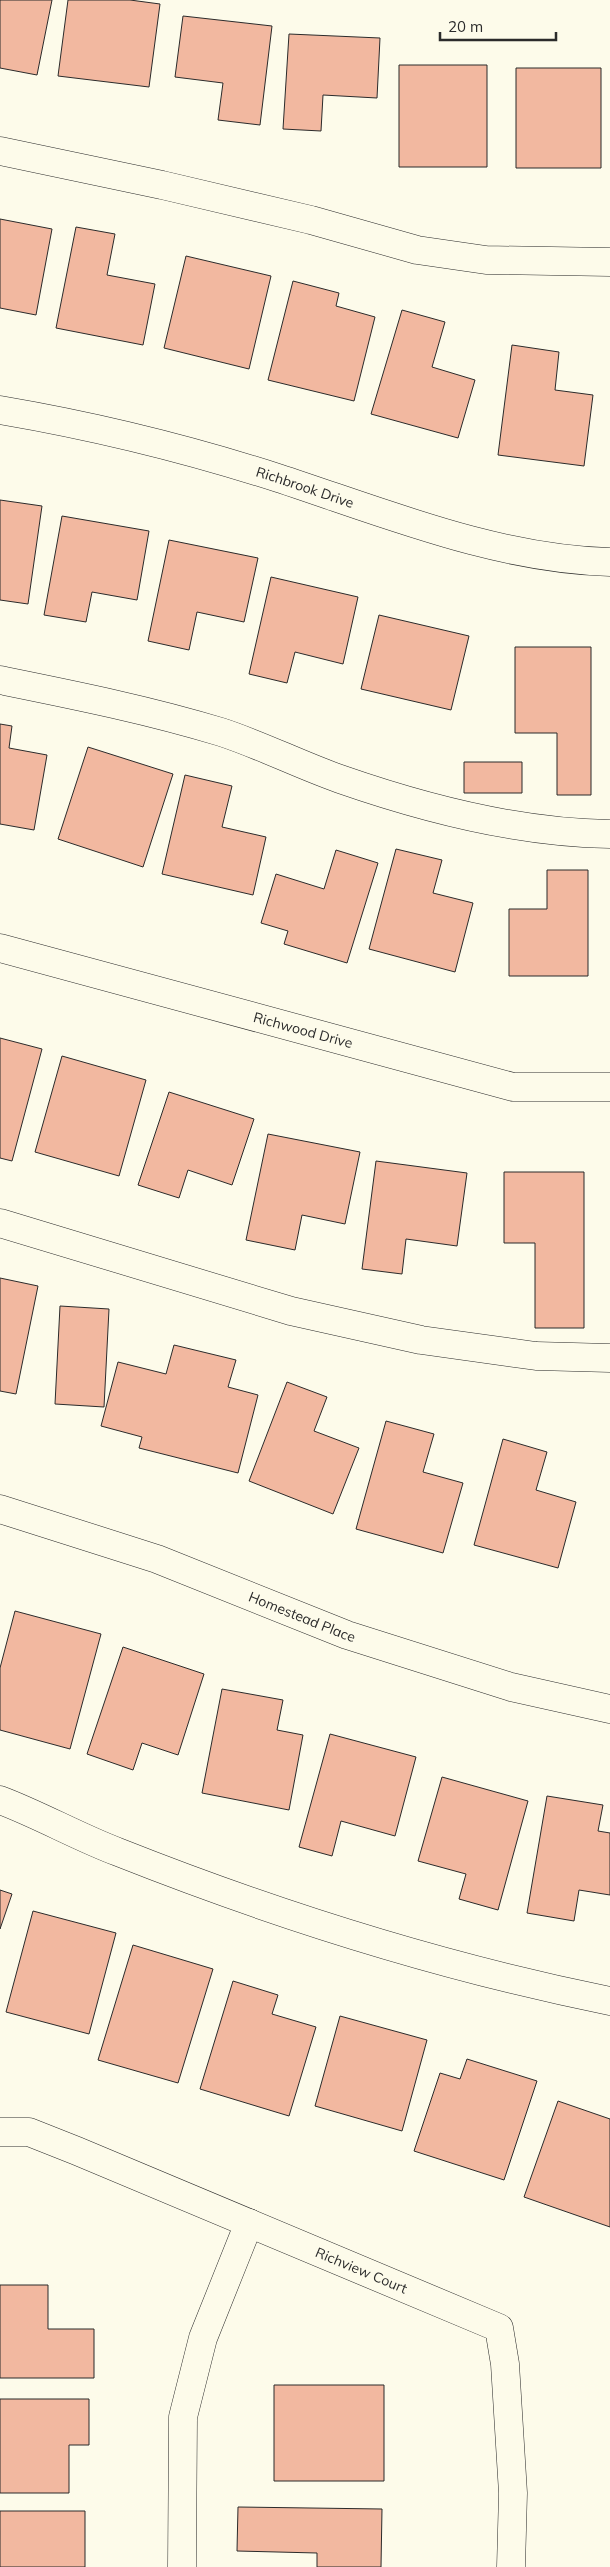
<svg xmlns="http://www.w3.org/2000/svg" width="610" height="2567" font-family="Mulish,sans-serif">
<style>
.building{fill:#f2b8a0;stroke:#2b2b2b}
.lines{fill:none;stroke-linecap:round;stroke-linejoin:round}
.minor-casing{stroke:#2b2b2b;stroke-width:29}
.minor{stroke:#fdfbea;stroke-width:28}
.labels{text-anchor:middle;stroke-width:4;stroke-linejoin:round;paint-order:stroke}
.street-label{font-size:14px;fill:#2b2b2b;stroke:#fdfbea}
</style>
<rect width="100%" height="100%" fill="#fdfbea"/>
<!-- building -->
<path class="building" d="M0,0H52L37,75L0,68Z
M68,0H130L160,4L149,87L58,76Z
M183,16L272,26L260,125L218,120L223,83L175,77Z
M289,34L380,38L377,98L323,95L321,131L283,129Z
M399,65H487V167H399Z
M516,68H601V168H516Z
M0,219L52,229L36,315L0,308Z
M76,227L115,234L107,275L155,284L143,345L56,328Z
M186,256L271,276L249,369L164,348Z
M293,281L339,293L336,306L375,317L354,401L268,380Z
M402,310L445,322L432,367L475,380L458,438L371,414Z
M512,345L559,352L555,390L593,395L584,466L498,455Z
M0,500L42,506L28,604L0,600Z
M62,516L149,531L137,600L92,592L86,622L44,615Z
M169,540L258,558L244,622L197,612L189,650L148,641Z
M271,577L358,597L343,664L295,652L287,683L249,674Z
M379,615L469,636L451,710L361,689Z
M515,647H591V795H557V733H515Z
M0,724L12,726L9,748L47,755L34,830L0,824Z
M88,747L173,774L143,867L58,839Z
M464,762H522V793H464Z
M185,775L232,786L222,827L266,837L253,895L162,874Z
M396,849L442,860L433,893L473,903L455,972L369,949Z
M336,850L378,863L347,963L284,944L288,931L261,923L276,874L324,889Z
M547,870H588V976H509V909H547Z
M0,1038L42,1049L12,1161L0,1158Z
M62,1056L146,1080L119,1176L35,1152Z
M169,1092L254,1119L232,1185L188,1170L179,1198L138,1185Z
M268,1134L360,1152L345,1224L302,1215L295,1250L246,1240Z
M376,1161L467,1173L457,1246L406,1239L402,1274L362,1269Z
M504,1172H584V1328H535V1243H504Z
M0,1278L38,1286L16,1394L0,1391Z
M60,1306L109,1309L104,1407L55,1404Z
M174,1345L236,1360L228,1387L258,1395L238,1473L139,1448L142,1437L101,1426L118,1362L166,1374Z
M287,1382L327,1397L314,1431L359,1448L333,1514L249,1481Z
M386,1421L434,1434L423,1472L463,1483L443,1553L356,1529Z
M503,1439L547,1452L536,1490L576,1502L558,1568L474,1545Z
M15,1611L101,1634L70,1749L0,1730V1668Z
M123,1647L204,1674L178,1755L142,1743L133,1770L87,1754Z
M222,1689L283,1700L277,1730L303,1735L289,1810L202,1793Z
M330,1734L416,1757L395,1836L341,1821L332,1856L299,1847Z
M442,1777L528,1801L498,1910L459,1899L466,1874L418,1861Z
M547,1796L603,1805L598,1831L610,1833V1895L579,1890L574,1921L527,1913Z
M0,1890L12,1894L0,1929Z
M33,1911L116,1933L89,2034L6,2012Z
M133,1945L213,1969L178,2083L98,2060Z
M233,1981L278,1995L272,2014L316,2027L289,2116L200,2089Z
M340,2016L427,2040L402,2131L315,2106Z
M467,2059L537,2081L504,2180L414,2151L440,2073L460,2079Z
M558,2101L610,2119V2227L524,2197Z
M0,2285H48V2329H94V2378H0Z
M274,2385H384V2481H274Z
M0,2399H89V2445H69V2493H0Z
M238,2507L382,2509L381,2567H317V2553L237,2551Z
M0,2511H85V2567H0Z"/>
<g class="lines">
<defs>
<g id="minor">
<path d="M0,151L162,185L311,220L417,250L486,260L610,262"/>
<path id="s1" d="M0,410C94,426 188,449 278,478C385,513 496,559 610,562"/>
<path d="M0,680C74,695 149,710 221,732C261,745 300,765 340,779C426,809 519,833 610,834"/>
<path id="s2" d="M0,948L513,1087H610"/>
<path d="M0,1223L291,1311L421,1340L536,1356L610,1358"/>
<path id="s3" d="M0,1509L157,1559L347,1635L511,1687L610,1709"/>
<path d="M0,1800C40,1815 78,1837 118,1852C277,1915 442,1967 610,2001"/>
<path id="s4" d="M0,2132H29L77,2151L499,2328L505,2364L513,2493L511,2567"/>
<path d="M182,2567L183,2417L203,2338L249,2223"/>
</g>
</defs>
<!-- minor casing -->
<use href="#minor" class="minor-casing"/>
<!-- minor -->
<use href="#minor" class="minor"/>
</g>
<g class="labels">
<!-- street labels -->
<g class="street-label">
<text dy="5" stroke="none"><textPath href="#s1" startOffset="315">Richbrook Drive</textPath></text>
<text dy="5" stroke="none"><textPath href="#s2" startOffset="314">Richwood Drive</textPath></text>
<text dy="5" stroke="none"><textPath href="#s3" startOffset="321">Homestead Place</textPath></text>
<text dy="5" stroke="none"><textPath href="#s4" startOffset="389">Richview Court</textPath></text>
</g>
</g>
<!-- scale -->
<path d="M440 32v8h116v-8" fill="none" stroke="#2b2b2b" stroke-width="2.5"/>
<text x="448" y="32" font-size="15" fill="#2b2b2b" stroke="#fdfbea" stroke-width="4" paint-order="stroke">20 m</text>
</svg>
